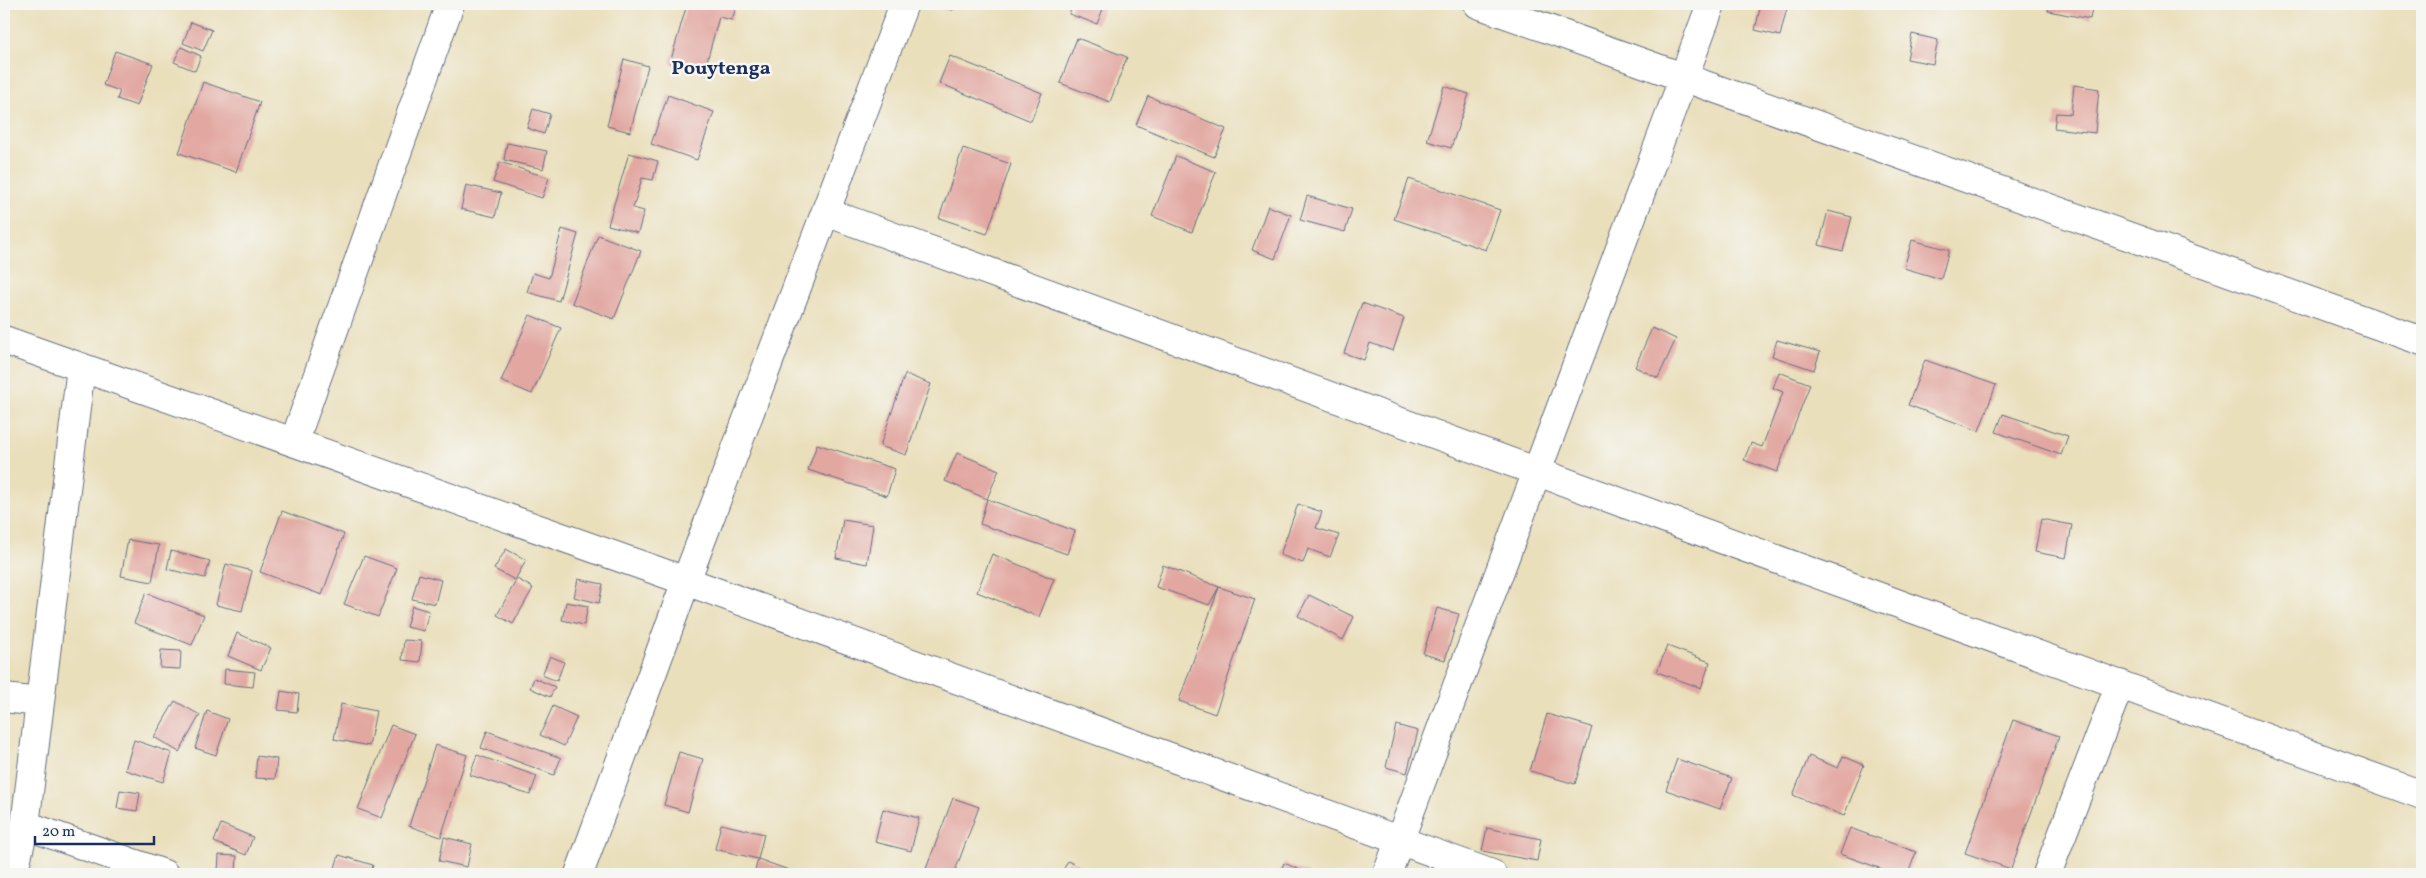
<svg xmlns="http://www.w3.org/2000/svg" width="2426" height="878" font-family="Vollkorn,serif">
<style>
.building{fill:#e2a7a1}
.lines{fill:none;stroke-linecap:round;stroke-linejoin:round}
.minor-casing{stroke:#636d7f;stroke-width:30}
.minor{stroke:#fff;stroke-width:28}
.labels{text-anchor:middle;stroke-width:5;stroke-linejoin:round;paint-order:stroke}
.district-label{font-size:20px;font-weight:bold;fill:#1b2f5e;stroke:#f6f6f2}
</style>
<rect width="100%" height="100%" fill="#f6f6f2"/>
<filter id="ink" filterUnits="userSpaceOnUse"><feTurbulence type="fractalNoise" baseFrequency=".02" numOctaves="2"/><feDisplacementMap in="SourceGraphic" scale="10" xChannelSelector="R" yChannelSelector="G"/><feConvolveMatrix kernelMatrix="1 2 1 2 8 2 1 2 1" color-interpolation-filters="sRGB"/></filter>
<filter id="wash" filterUnits="userSpaceOnUse"><feTurbulence type="fractalNoise" baseFrequency=".0096" numOctaves="4" result="noise"/><feDisplacementMap in="SourceGraphic" scale="20" xChannelSelector="R" yChannelSelector="G"/><feGaussianBlur stdDeviation="1.12" result="paint"/><feColorMatrix in="noise" values="0 0 0 0 0 0 0 0 0 0 0 0 0 0 0 0 0 1.4 0 .05"/><feComposite in="paint" operator="in"/></filter>
<g filter="url(#wash)">
<rect width="100%" height="100%" fill="#eadfbb"/>
<g id="blocks">
<!-- building -->
<path class="building" d="M687,4H737L732,20L719,17L704,72L670,63Z
M932,4H955L953,10L931,6Z
M1073,4H1105L1097,24L1069,14Z
M1761,4H1788L1780,36L1755,30Z
M2049,4H2093L2090,19L2048,11Z
M191,22L212,30L203,51L183,43Z
M1912,34L1938,40L1933,64L1907,59Z
M1077,38L1127,57L1110,102L1060,83Z
M181,47L201,56L195,71L174,62Z
M115,51L153,64L137,106L117,99L120,91L103,85Z
M950,56L1042,93L1031,121L939,83Z
M624,59L648,66L630,132L607,126Z
M203,82L260,102L236,172L179,153Z
M2074,85L2099,89L2095,133L2054,128L2056,113L2071,114Z
M1444,86L1469,94L1451,148L1427,141Z
M668,95L714,112L697,160L651,144Z
M1148,96L1226,129L1214,157L1136,125Z
M533,109L550,114L544,134L527,128Z
M507,143L547,151L543,169L504,160Z
M963,148L1011,164L987,234L939,218Z
M629,153L658,161L653,180L642,178L633,208L644,211L638,233L608,225Z
M1176,156L1216,172L1192,232L1152,216Z
M500,162L549,178L542,198L493,182Z
M1409,179L1500,210L1486,250L1394,219Z
M466,185L501,193L495,217L461,209Z
M1307,196L1352,209L1345,232L1300,220Z
M1268,206L1291,215L1275,259L1252,250Z
M1828,211L1852,217L1843,251L1819,245Z
M562,229L578,234L559,301L527,292L533,273L549,278Z
M598,235L641,251L614,319L572,303Z
M1912,240L1949,250L1941,279L1904,268Z
M1362,303L1404,318L1393,351L1370,343L1364,360L1344,353Z
M530,315L561,328L532,394L501,381Z
M1652,328L1676,339L1658,378L1635,367Z
M1777,340L1820,352L1814,370L1772,356Z
M1925,360L1996,385L1979,431L1908,405Z
M1779,372L1810,384L1777,472L1744,460L1751,443L1762,447L1783,392L1773,388Z
M905,374L931,384L906,455L880,446Z
M2003,414L2068,436L2061,455L1996,432Z
M817,444L895,469L887,496L808,470Z
M957,453L999,470L987,499L945,481Z
M987,499L1075,531L1067,554L980,524Z
M1298,504L1322,512L1316,528L1339,535L1330,557L1308,549L1303,563L1280,555Z
M282,511L344,534L322,595L260,572Z
M2041,519L2072,525L2066,558L2035,552Z
M843,520L873,525L867,564L836,558Z
M128,540L159,545L152,582L121,576Z
M506,549L526,560L515,580L494,569Z
M171,551L210,561L205,578L167,569Z
M992,554L1054,579L1039,617L977,592Z
M364,556L397,568L378,617L344,604Z
M226,564L252,571L242,611L216,605Z
M1163,565L1219,587L1209,605L1156,587Z
M419,574L441,580L435,604L412,599Z
M517,579L533,588L513,624L497,615Z
M578,579L603,584L599,603L574,597Z
M1219,587L1255,599L1215,714L1179,701Z
M146,593L204,615L192,645L134,623Z
M1309,595L1354,617L1343,640L1298,616Z
M566,602L588,606L584,625L562,620Z
M412,606L429,611L424,631L406,627Z
M1437,608L1459,614L1445,660L1423,654Z
M237,633L271,648L261,670L228,656Z
M404,640L422,641L420,662L402,660Z
M1667,646L1710,662L1701,688L1657,672Z
M161,650L181,651L180,669L160,668Z
M550,656L564,662L557,681L542,675Z
M225,669L255,672L253,687L224,684Z
M534,678L555,687L550,697L530,688Z
M281,691L299,694L297,712L278,710Z
M175,701L200,715L179,752L154,737Z
M341,704L376,711L369,746L334,739Z
M553,706L577,717L564,746L540,735Z
M207,711L228,719L216,755L195,748Z
M1547,714L1592,727L1575,784L1530,771Z
M2013,720L2059,736L2011,869L1965,853Z
M391,725L415,734L382,818L358,809Z
M1396,725L1418,731L1407,773L1386,767Z
M487,731L561,758L554,775L481,748Z
M134,740L172,753L163,782L125,770Z
M435,745L467,755L441,837L409,826Z
M679,752L703,759L688,812L664,805Z
M477,755L537,776L530,795L470,775Z
M257,756L277,759L275,779L255,778Z
M1809,756L1838,768L1843,756L1864,765L1844,816L1793,795Z
M1677,759L1732,778L1720,809L1666,790Z
M120,790L140,793L137,811L117,808Z
M953,798L979,807L954,874H924Z
M883,809L919,818L911,851L875,842Z
M221,824L253,837L246,855L214,842Z
M721,824L764,834L758,859L715,849Z
M1487,828L1541,839L1537,861L1482,851Z
M1850,828L1916,852L1908,874H1896L1840,854Z
M444,837L472,844L467,867L439,861Z
M219,855L237,856L236,872L218,871Z
M339,855L373,865L371,874H333Z
M758,859L800,874H754Z
M1068,861L1093,874H1061Z
M1284,863L1310,874H1279Z"/>
</g>
</g>
<g filter="url(#ink)">
<use href="#blocks" fill-opacity="0" stroke="#636d7f" stroke-width="1"/>
<g class="lines">
<defs>
<path id="minor" d="M1478,4L2422,341
M826,212L2422,795
M4,340L686,581L1492,874
M294,442L450,4
M4,698L40,702
M25,825L164,874
M13,874L25,825L81,367
M579,874L686,581L904,4
M1387,874L1711,4
M2047,874L2120,684"/>
</defs>
<!-- minor casing -->
<use href="#minor" class="minor-casing"/>
<!-- minor -->
<use href="#minor" class="minor"/>
</g>
</g>
<g class="labels">
<!-- district labels -->
<g class="district-label">
<text x="721" y="74">Pouytenga</text>
</g>
</g>
<!-- margin -->
<rect width="2426" height="878" fill="none" stroke="#f6f6f2" stroke-width="20"/>
<!-- scale -->
<path d="M35 836v8h119v-8" fill="none" stroke="#1b2f5e" stroke-width="2.5"/>
<text x="42" y="836" font-size="15" fill="#1b2f5e" stroke="#f6f6f2" stroke-width="4" paint-order="stroke">20 m</text>
</svg>
